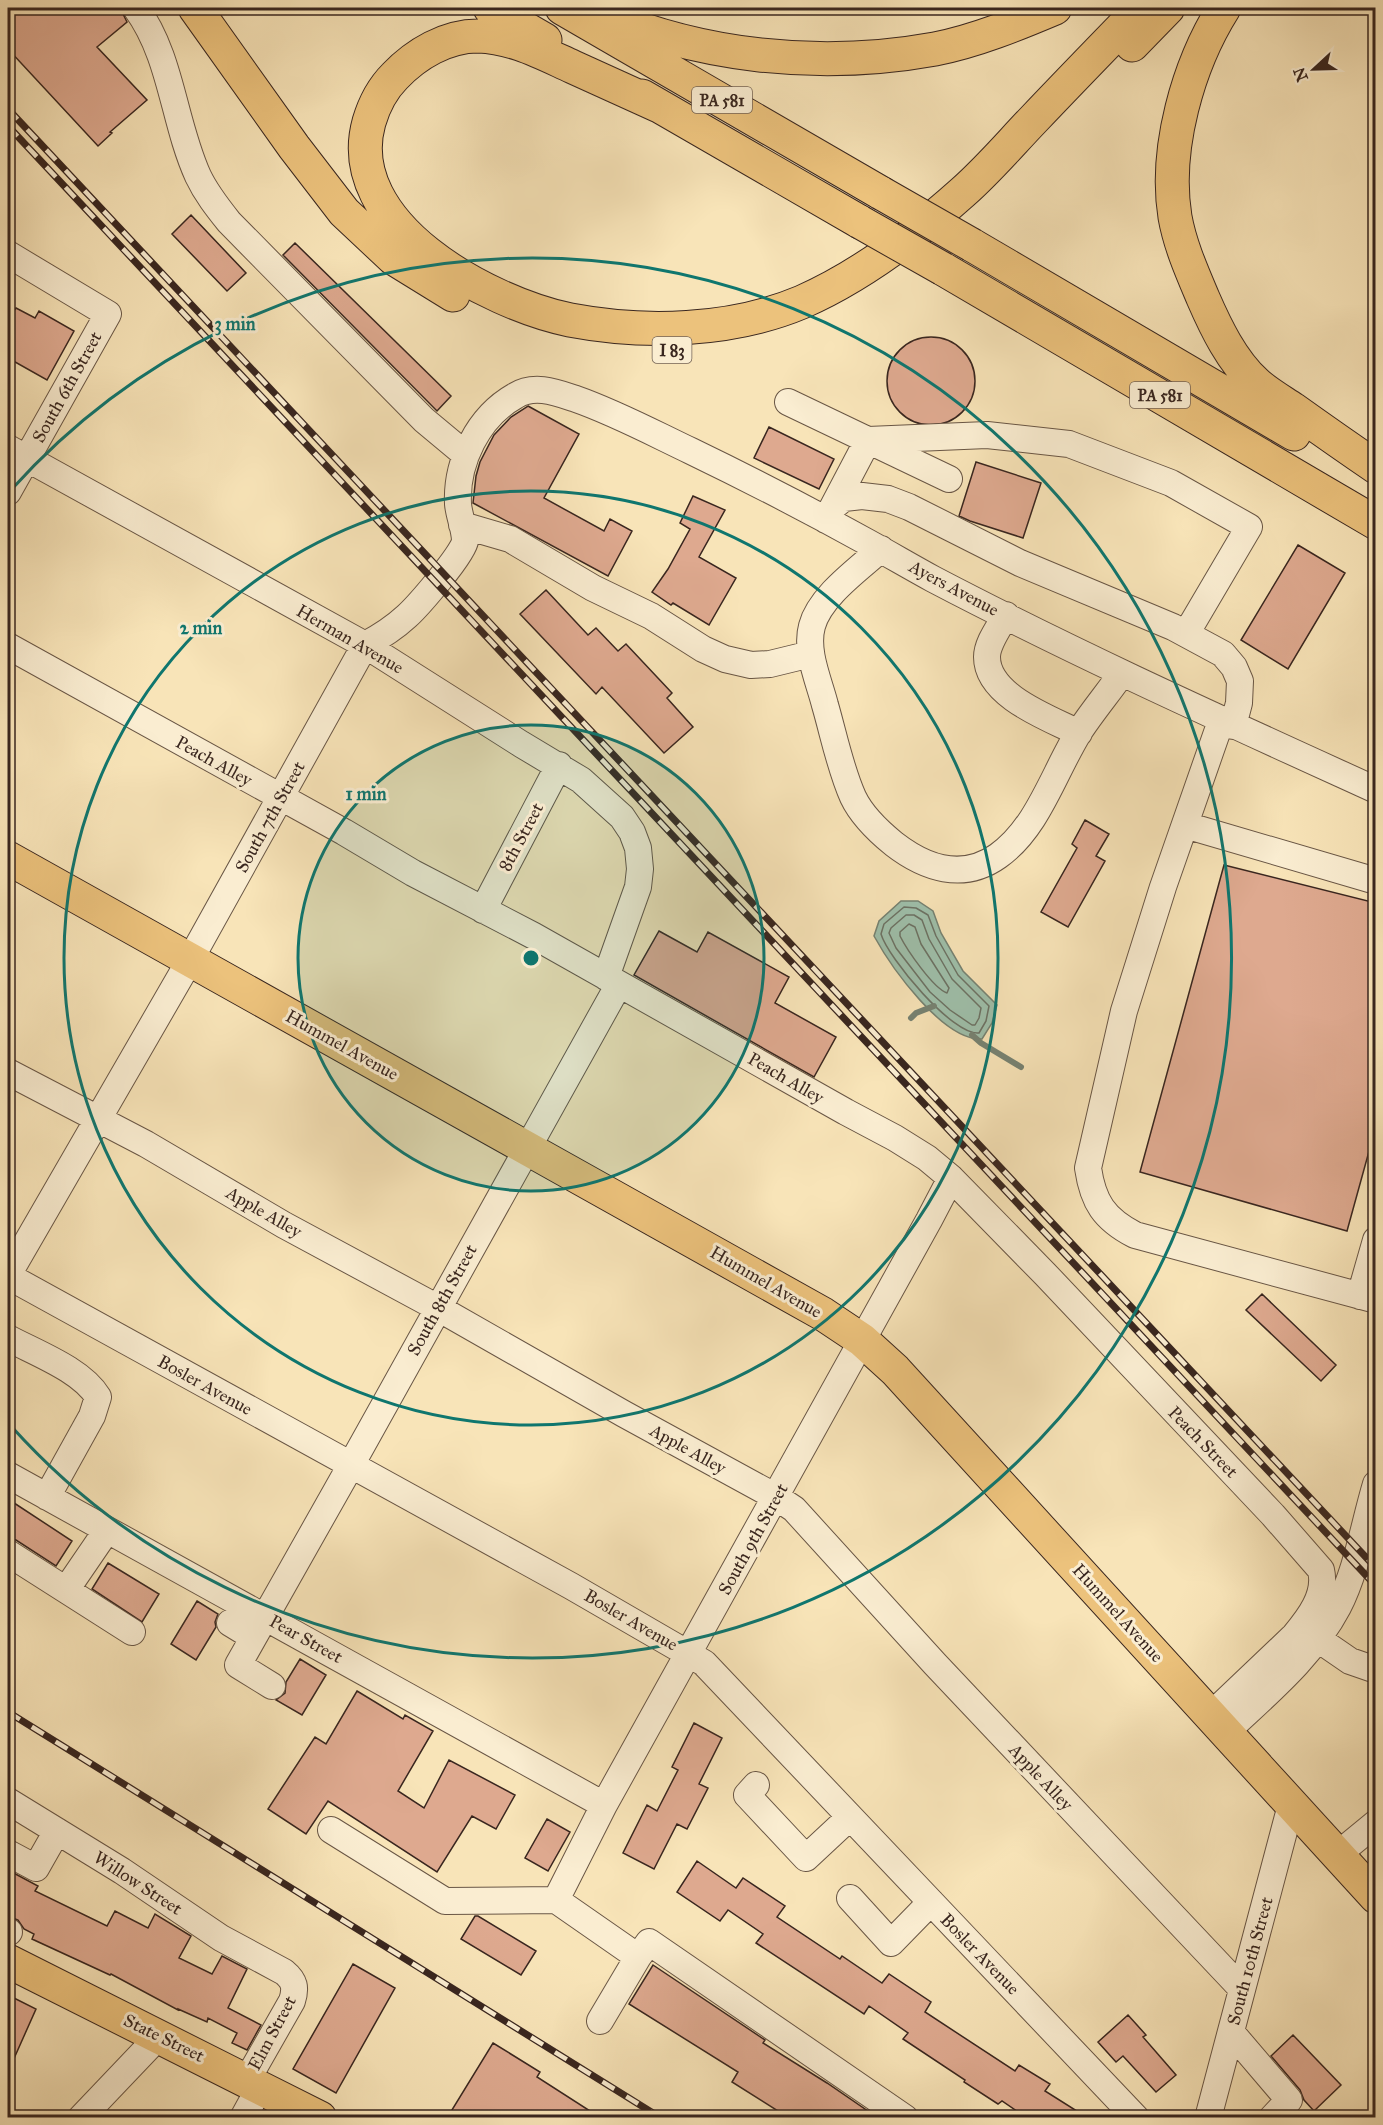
<svg xmlns="http://www.w3.org/2000/svg" width="1383" height="2125" font-family="'IM FELL Great Primer',serif">
<style>
.water{fill:#9ebfaa;stroke:#768272;stroke-width:1.5}
.lines{fill:none;stroke-linecap:round;stroke-linejoin:round}
.shore{stroke:#6c7264;stroke-width:1.5}
.stream{stroke:#768272;stroke-width:6}
.building{fill:#dea98f;stroke:#39261f;stroke-width:1.5}
.minor-casing{stroke:#695645;stroke-width:28}
.major-casing{stroke:#39261f;stroke-width:35}
.highway-casing{stroke:#39261f;stroke-width:35}
.minor{stroke:#faedd1;stroke-width:26}
.major{stroke:#ecc27c;stroke-width:33}
.highway{stroke:#ecc27c;stroke-width:33}
.rail-casing{stroke:#39261f;stroke-width:7}
.rail{stroke:#faedd1;stroke-width:4.5;stroke-dasharray:14;stroke-linecap:butt}
.highway-bridge-casing{stroke:#39261f;stroke-width:35;stroke-linecap:butt}
.highway-bridge{stroke:#ecc27c;stroke-width:33}
.ring{fill:none;stroke:#0f766e;stroke-width:3}
.labels{text-anchor:middle;stroke-width:6;stroke-linejoin:round;paint-order:stroke}
.shield{fill:#faedd1;stroke:#736254;stroke-width:1.5}
.shield-label{font-size:16px;font-weight:bold;fill:#39261f}
.street-label{font-size:18px;fill:#39261f;stroke:#faedd1}
.centre{fill:#0f766e;stroke:#faedd1;stroke-width:3}
.ring-label{font-size:18px;text-anchor:middle;font-weight:bold;fill:#0f766e;stroke:#faedd1;stroke-width:6;stroke-linejoin:round;paint-order:stroke}
</style>
<rect width="100%" height="100%" fill="#f8e4b8"/>
<filter id="stains"><feTurbulence type="fractalNoise" baseFrequency=".00333" numOctaves="4"/><feColorMatrix values="0 0 0 0 .2 0 0 0 0 .09 0 0 0 0 .02 0 0 0 .5 -.17"/></filter>
<radialGradient id="worn" r=".72"><stop offset=".6" stop-color="#630" stop-opacity="0"/><stop offset="1" stop-color="#630" stop-opacity=".3"/></radialGradient>
<!-- water -->
<path class="water" d="M901,901H918L933,911L941,933L963,971L997,1005L992,1023L982,1039C943,1041 891,967 874,936L879,921Z"/>
<g class="lines">
<!-- shore -->
<path class="shore" d="M904,907L916,908L928,915L936,936L958,975L989,1006L986,1021L979,1033C953,1036 888,958 881,934L884,924Z
M906,915H914L922,920L929,939L952,979L981,1008L979,1018L975,1025H972L950,1010L930,992L896,948L889,933L891,928Z
M909,924L915,927L921,944L949,988L947,993C933,988 907,950 900,936V932Z"/>
<!-- stream -->
<path class="stream" d="M911,1018L916,1013L934,1006
M972,1035L981,1043L1021,1067"/>
</g>
<!-- building -->
<path class="building" d="M8,8H120L127,22L97,47L147,100L110,132L112,133L98,146L8,49Z
M191,215L246,273L227,291L172,234Z
M295,243L451,396L437,411L283,255Z
M16,308L35,318L39,311L74,331L47,380L8,358V309L13,312Z
M887 381a44 44 0 1 1 88 0a44 44 0 1 1-88 0Z
M528,406L579,434L544,498L604,531L610,519L632,531L608,576L473,503L476,476L480,462L494,435L511,417Z
M769,427L834,459L819,489L754,458Z
M976,462L1041,483L1023,538L970,521L959,516Z
M693,496L725,510L699,557L736,578L709,625L673,603L671,605L652,592L668,569L690,529L680,523Z
M1298,545L1345,573L1288,669L1241,640Z
M546,590L588,635L596,628L618,651L626,644L672,693L667,698L693,727L664,753L602,687L596,694L520,614Z
M1085,820L1109,834L1096,856L1105,861L1068,927L1041,912L1077,848L1072,844Z
M1224,865L1376,903V1126L1347,1231L1140,1172Z
M659,931L697,952L708,932L789,977L775,1003L836,1037L814,1077L634,975Z
M1262,1294L1336,1365L1321,1381L1246,1310Z
M8,1499L72,1541L56,1566L16,1540L8,1538Z
M108,1563L159,1594L142,1622L92,1589Z
M197,1601L218,1614L215,1622L216,1627L196,1660L171,1644Z
M300,1659L326,1675L302,1715L276,1700L285,1693L286,1682Z
M357,1691L403,1719L405,1715L433,1731L398,1791L424,1808L449,1760L515,1795L496,1829L472,1816L437,1872L328,1801L306,1834L268,1809L315,1737L326,1744Z
M694,1723L722,1738L699,1784L708,1788L687,1829L677,1824L654,1869L623,1853L647,1805L657,1811L678,1770L672,1767Z
M547,1819L570,1832L548,1871L525,1858Z
M697,1861L736,1888L743,1878L785,1906L777,1917L840,1959L842,1956L882,1983L889,1974L931,2002L925,2012L1015,2071L1019,2065L1050,2084L1045,2091L1088,2118H1027L1002,2101L998,2104L964,2082L965,2080L903,2039L908,2033L869,2006L864,2014L756,1943L763,1934L728,1910L720,1921L677,1892Z
M8,1870L38,1886L35,1891L107,1926L115,1911L148,1928L155,1914L191,1936L179,1958L212,1974L222,1956L247,1969L228,2008L261,2025L247,2050L232,2043L237,2033L208,2018L207,2022L178,2009V2010L111,1974L110,1975L32,1939L34,1934L24,1929L18,1920L8,1916Z
M475,1916H478L536,1951L521,1975L461,1939Z
M353,1964L395,1988L336,2093L293,2069Z
M653,1965L765,2040L763,2043L827,2083L878,2118H789L732,2082L738,2072L629,2004Z
M8,1995L36,2009L8,2072Z
M1128,2015L1146,2035L1143,2037L1176,2075L1156,2092L1123,2056L1116,2062L1098,2042Z
M1293,2035L1341,2085L1314,2111L1304,2100L1300,2090L1271,2056Z
M493,2043L540,2072L537,2077L601,2118H447Z"/>
<g class="lines">
<defs>
<path id="minor" d="M136,8C172,57 173,121 198,176C206,193 217,207 229,222L424,420L466,455
M8,254L108,314L8,492
M788,402L949,479
M8,448L365,645L521,744L581,780L622,817L632,832L638,848L640,869L638,887L606,977
M833,507L844,498L862,496L888,499L909,507L1020,563L1173,627L1223,654L1234,667L1240,681L1239,703L1233,726
M826,520L868,440L987,435L1069,444L1171,483L1249,527L1186,634
M462,525L510,539L593,588L651,616L703,649L725,659L751,665L770,664L811,654
M881,549C859,569 820,596 812,626C805,651 819,681 825,705C834,736 840,768 853,797C862,816 878,831 894,844C925,868 963,881 998,856C1038,828 1054,772 1079,732C1092,712 1108,693 1122,673
M1006,615C999,628 987,643 987,657C987,696 1049,718 1079,733
M8,646L344,832L413,873L534,936L846,1112L895,1138L927,1158L951,1178L1045,1274L1273,1515L1321,1570C1327,1595 1309,1618 1294,1636L1210,1716
M1221,721L1163,887L1124,1011L1088,1168C1093,1202 1104,1219 1135,1235L1376,1300
M1185,825L1376,881
M483,910L559,765
M8,1072L146,1144L284,1225L438,1308L624,1414L776,1497L794,1509L935,1664L1242,1989
M8,1275L190,960L365,645C380,637 394,628 407,616C418,606 464,553 465,541C465,529 459,516 458,504C456,462 478,417 515,396C534,384 555,392 576,399C616,413 653,433 691,451C751,480 809,510 867,542C889,554 911,567 933,579C1078,655 1227,722 1376,790
M8,1276L571,1586L704,1663L1136,2118
M1360,1296L1376,1240
M8,1338C36,1353 82,1370 98,1397L92,1416L47,1497
M8,1475L604,1805
M8,1553L132,1632
M66,1590L107,1530
M230,1623L253,1637
M1318,1639L1350,1661L1376,1670
M272,1686L238,1665L351,1465L619,984
M1225,1733C1266,1694 1311,1658 1338,1607C1357,1570 1364,1524 1376,1484
M756,1785L747,1795L806,1858L850,1817
M8,1801L122,1871L221,1938L284,1972C295,1981 296,1988 292,2001L247,2080
M331,1830L445,1901L556,1900L638,1957L649,1942L905,2118
M8,1853L36,1868L57,1831
M1337,1855L1376,1823
M850,1898L891,1943L931,1902
M556,1900L604,1805L929,1220L951,1178
M8,1931L9,1932
M600,2021L638,1957
M1231,2032L1289,2100L1272,2118
M81,2118L159,2036
M243,2118L260,2087
M1208,2118L1291,1805"/>
<path id="major" d="M8,858L823,1314L862,1340L895,1370L1376,1897
M8,1961L320,2118"/>
<path id="highway" d="M195,8L294,147L344,212L393,258L453,295
M490,8L545,40
M562,8L881,193
M588,8C695,57 819,70 935,49C976,41 1017,24 1055,8
M1224,8C1188,65 1164,149 1175,217C1180,245 1192,272 1203,298C1216,328 1232,361 1256,383C1267,393 1281,401 1293,409C1321,429 1348,448 1376,467
M1132,45L1168,8
M642,96L860,222
M659,106C630,93 602,80 573,67C542,53 513,37 478,36C446,36 416,54 395,76C382,89 374,105 369,122C340,225 488,303 570,320C644,334 731,332 802,302C861,276 915,235 963,192C988,170 1010,144 1033,120C1069,82 1105,45 1141,8
M972,245L1294,434
M943,269L1376,523"/>
</defs>
<!-- minor casing -->
<use href="#minor" class="minor-casing"/>
<!-- major casing -->
<use href="#major" class="major-casing"/>
<!-- highway casing -->
<use href="#highway" class="highway-casing"/>
<!-- minor -->
<use href="#minor" class="minor"/>
<!-- major -->
<use href="#major" class="major"/>
<!-- highway -->
<use href="#highway" class="highway"/>
<defs>
<path id="rail" d="M8,109L1376,1568
M8,126L1376,1586
M8,1712L661,2118"/>
</defs>
<!-- rail casing -->
<use href="#rail" class="rail-casing"/>
<!-- rail -->
<use href="#rail" class="rail"/>
<defs>
<path id="highway-bridge" d="M881,193L972,245
M860,222L943,269"/>
</defs>
<!-- highway-bridge casing -->
<use href="#highway-bridge" class="highway-bridge-casing"/>
<!-- highway-bridge -->
<use href="#highway-bridge" class="highway-bridge"/>
</g>
<!-- distance rings -->
<circle cx="531" cy="958" r="233" fill="#0f766e" fill-opacity=".12"/>
<g class="ring">
<circle cx="531" cy="958" r="233"/>
<circle cx="531" cy="958" r="467"/>
<path d="M11 490A700 700 0 1 1 11 1426"/>
</g>
<g class="labels">
<!-- shield labels -->
<g class="shield">
<rect x="692" y="87" width="60" height="26" rx="4.5"/>
<rect x="652.5" y="337" width="39" height="26" rx="4.5"/>
<rect x="1130" y="382" width="60" height="26" rx="4.5"/>
</g>
<g class="shield-label">
<text x="722" y="106">PA 581</text>
<text x="672" y="356">I 83</text>
<text x="1160" y="401">PA 581</text>
</g>
<!-- street labels -->
<g class="street-label">
<text transform="translate(67 387) rotate(-61)" y="6">South 6th Street</text>
<text transform="translate(954 588) rotate(28)" y="6">Ayers Avenue</text>
<text transform="translate(350 639) rotate(30)" y="6">Herman Avenue</text>
<text transform="translate(214 761) rotate(29)" y="6">Peach Alley</text>
<text transform="translate(270 817) rotate(-61)" y="6">South 7th Street</text>
<text transform="translate(521 837) rotate(-62)" y="6">8th Street</text>
<text transform="translate(342 1045) rotate(29)" y="6">Hummel Avenue</text>
<text transform="translate(786 1078) rotate(30)" y="6">Peach Alley</text>
<text transform="translate(264 1212) rotate(30)" y="6">Apple Alley</text>
<text transform="translate(766 1282) rotate(30)" y="6">Hummel Avenue</text>
<text transform="translate(442 1300) rotate(-61)" y="6">South 8th Street</text>
<text transform="translate(205 1385) rotate(29)" y="6">Bosler Avenue</text>
<text transform="translate(1203 1442) rotate(46)" y="6">Peach Street</text>
<text transform="translate(688 1449) rotate(29)" y="6">Apple Alley</text>
<text transform="translate(753 1539) rotate(-61)" y="6">South 9th Street</text>
<text transform="translate(1118 1613) rotate(48)" y="6">Hummel Avenue</text>
<text transform="translate(631 1620) rotate(30)" y="6">Bosler Avenue</text>
<text transform="translate(306 1639) rotate(29)" y="6">Pear Street</text>
<text transform="translate(1041 1777) rotate(47)" y="6">Apple Alley</text>
<text transform="translate(138 1883) rotate(33)" y="6">Willow Street</text>
<text transform="translate(980 1954) rotate(46)" y="6">Bosler Avenue</text>
<text transform="translate(1250 1961) rotate(-75)" y="6">South 10th Street</text>
<text transform="translate(272 2033) rotate(-62)" y="6">Elm Street</text>
<text transform="translate(164 2038) rotate(26)" y="6">State Street</text>
</g>
</g>
<circle cx="531" cy="958" r="9" class="centre"/>
<g class="ring-label">
<text x="235" y="330">3 min</text>
<text x="201" y="634">2 min</text>
<text x="366" y="800">1 min</text>
</g>
<!-- margin -->
<rect width="1383" height="2125" fill="none" stroke="#f8e4b8" stroke-width="30"/>
<rect x="9" y="9" width="1365" height="2107" fill="none" stroke="#39261f" stroke-width="3"/>
<rect x="15" y="15" width="1353" height="2095" fill="none" stroke="#39261f" stroke-width="1.5"/>
<!-- north arrow -->
<g transform="translate(1314 69) rotate(248)" stroke="#faedd1" stroke-width="4.5" paint-order="stroke">
<path d="M0-4.5L10 22L0 15L-10 22Z" fill="#39261f"/>
<text y="-9" font-size="16" font-weight="bold" text-anchor="middle" fill="#39261f">N</text>
</g>
<rect width="100%" height="100%" filter="url(#stains)"/>
<rect width="100%" height="100%" fill="url(#worn)"/>
</svg>
